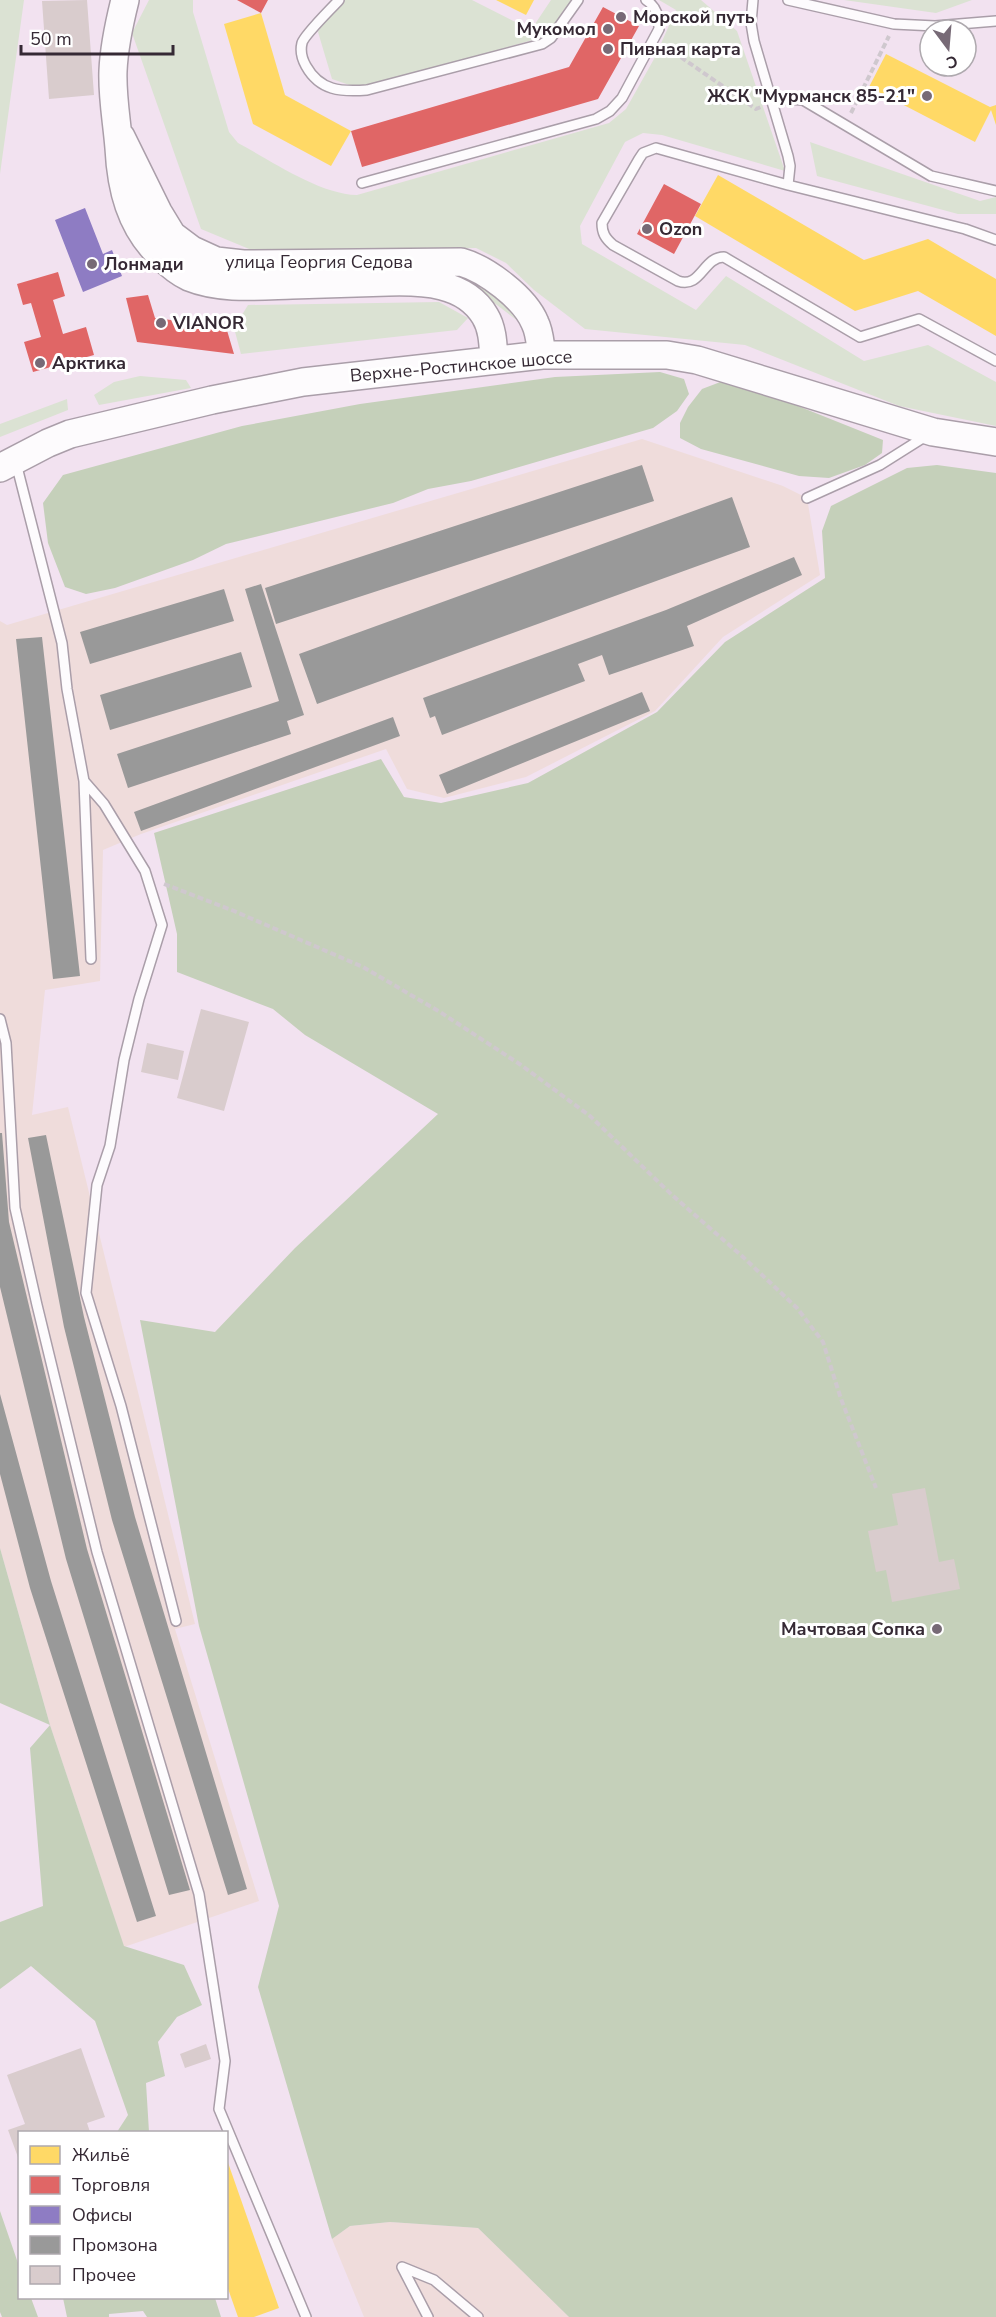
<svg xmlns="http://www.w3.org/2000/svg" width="996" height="2317" font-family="'Nunito Sans',sans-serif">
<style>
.industrial{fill:#efdcdb}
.green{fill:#dbe2d3}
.forest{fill:#c5d0ba}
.homes{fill:#ffd966}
.shops{fill:#e06666}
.offices{fill:#8e7cc3}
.industry{fill:#999}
.building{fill:#d9cccd}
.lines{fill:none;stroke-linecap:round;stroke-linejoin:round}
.lane-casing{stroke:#aa9ea9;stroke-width:12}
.secondary-casing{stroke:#aa9ea9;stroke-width:30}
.path{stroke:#cfc8ce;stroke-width:4;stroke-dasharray:6 3;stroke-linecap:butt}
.lane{stroke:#fdfbfd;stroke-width:9}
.secondary{stroke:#fdfbfd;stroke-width:27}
.poi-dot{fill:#776a76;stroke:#fff;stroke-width:2}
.labels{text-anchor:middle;stroke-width:6;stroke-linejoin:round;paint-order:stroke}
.poi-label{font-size:18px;font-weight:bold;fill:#352934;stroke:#fff;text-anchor:start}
.street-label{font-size:18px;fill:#352934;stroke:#fff}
</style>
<rect width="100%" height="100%" fill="#f2e2f0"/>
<!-- industrial -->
<path class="industrial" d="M642,439L783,486L807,498L820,575L723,637L655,711L526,777L444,798L407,789L386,749L141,834L103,850L100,981L45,990L32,1115L68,1107L195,1624L175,1629L259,1901L124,1947L50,1725L0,1548V621L7,625Z
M390,2222L478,2228L569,2317H364L332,2239L350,2226Z"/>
<!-- green -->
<path class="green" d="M0,0H24L0,174Z
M149,0H193V12L229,132L238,143C272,161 319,194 357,195L609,123L626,109L654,59L676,10L659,0H701L737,31L785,171L662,135L643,133L625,142L580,226L582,244L696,310L726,276L864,361L928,345L996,382V426L899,406L745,345L585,329L534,290L506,263L476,248L254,251L201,229L132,33Z
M333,0H472L531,30L551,0H576L554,34L361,89L332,79L318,32Z
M844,0H972L936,13Z
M810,142L980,201L996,197V214H958L817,176Z
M438,268L485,279L522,324L493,302Z
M439,302L468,318L457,330L241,354L234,328L248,305Z
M140,376L186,380L191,388L99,405L94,395L114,382Z
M67,399L68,410L0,437V424Z"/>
<!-- forest -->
<path class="forest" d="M660,372L684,379L689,394L677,411L653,428L471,481L428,489L393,503L226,544L193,560L115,588L86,594L65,587L48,543L43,503L63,475L242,426L360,404L555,377Z
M723,381L768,394L883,440L882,453L865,465L829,478L799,476L701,449L680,438V423L688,407L702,389Z
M937,465L996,473V2317H569L478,2228L390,2222L350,2226L332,2239L258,1987L279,1906L199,1626L140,1320L215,1332L295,1248L438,1114L305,1035L273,1009L177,972V934L154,833L381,759L404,797L441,803L528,783L657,712L725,642L825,578L822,531L831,506L907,468Z
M0,1548L50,1725L124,1946L184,1965L202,2005L177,2017L158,2042L165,2076L146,2083L149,2132H117L128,2115L95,2021L31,1966L0,1989V1922L43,1906L30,1748L50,1725L0,1703Z
M0,2211L19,2266L20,2298H31L38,2317H2L0,2312Z
M63,2298H215L221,2317H147L143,2311L109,2314V2317H67Z"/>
<!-- homes -->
<path class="homes" d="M496,0H534L526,15Z
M261,13L285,95L351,131L331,166L253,124L224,24Z
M886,54L990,107L996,105V125L991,110L975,142L869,87Z
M718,175L864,260L928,239L996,279V336L918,291L855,311L695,216Z
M226,2157L279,2308L254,2317H238L226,2283Z"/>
<!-- shops -->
<path class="shops" d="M237,0H268L261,13Z
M603,7L639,26L598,99L362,167L351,131L569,67Z
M664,184L701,204L674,254L637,234Z
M58,272L65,296L53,300L63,334L86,327L94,355L33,372L24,342L41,337L31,303L23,305L17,284Z
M148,295L155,318L226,327L234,354L137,342L126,298Z"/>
<!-- offices -->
<path class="offices" d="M85,208L103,254L112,250L122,276L83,292L55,220Z"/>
<!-- industry -->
<path class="industry" d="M642,465L654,501L276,624L265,588Z
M732,497L750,547L317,704L299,654Z
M794,557L802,575L687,626L694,646L609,675L602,655L578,664L585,681L442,735L435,716L430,718L423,698L666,610Z
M261,584L304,715L287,721L291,734L128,788L117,754L279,701L245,589Z
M224,589L234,621L90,664L80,632Z
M42,637L80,976L53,979L16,639Z
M241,652L252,687L110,730L100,695Z
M642,692L650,711L447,794L439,775Z
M393,717L400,736L141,831L134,812Z
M0,1133H2L9,1222L87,1549L190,1890L169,1895L66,1559L0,1287Z
M46,1135L84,1317L135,1517L247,1889L228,1895L112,1520L64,1327L28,1138Z
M0,1394L51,1581L156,1916L137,1922L30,1588L0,1474Z"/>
<!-- building -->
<path class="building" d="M87,0L94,95L49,99L42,1Z
M201,1009L249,1022L224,1111L177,1098Z
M147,1043L184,1051L178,1080L141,1072Z
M925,1488L939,1562L954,1559L960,1589L892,1602L886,1570L876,1572L868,1531L898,1525L892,1494Z
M206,2044L211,2059L185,2068L180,2054Z
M81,2048L105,2117L87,2123L90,2132H20L19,2160L8,2130L25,2124L7,2075Z"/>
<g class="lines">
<defs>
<path id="lane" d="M339,0C332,8 304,35 302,43C300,51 302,59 306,66C320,91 341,92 367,90L542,44L551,38L578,0
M753,0L751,23L754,41L788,156L790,166L788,185
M788,0L894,24L935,26L996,21
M773,102L787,99L803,100L931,176L996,191
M362,183L596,119L610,111L622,98L659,29C659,17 657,7 646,0
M996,240L965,229L788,185L656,148L643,153L639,159L602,223C602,233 605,238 613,245L678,281C701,289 703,257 724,257L860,337L919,319L996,361
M16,463L62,643L67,689L84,781L91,959
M807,498L880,465L926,436
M84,781L104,804L145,871L162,925L139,999L124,1060L110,1146L97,1185L86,1293L121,1406L176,1621
M0,1019L6,1043L15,1208L37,1305L97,1552L199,1894L225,2061L219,2109L306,2317
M428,2317L402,2267L434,2280L478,2317"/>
<path id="secondary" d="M125,0C119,24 114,47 113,71C112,97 117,122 119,148C121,188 130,226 160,255C169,264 178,272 189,277C221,290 259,286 292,285C324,284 356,283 388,282C422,281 465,282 485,316C493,329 493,345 494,360
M121,137L158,212L172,235L192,250L216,261L243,264L461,262C486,269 525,298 535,323C540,333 540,345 542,355
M0,468L48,443L70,434L212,400L303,382L542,355H667L697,360L933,432L996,442"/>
</defs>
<!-- lane casing -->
<use href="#lane" class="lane-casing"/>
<!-- secondary casing -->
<use href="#secondary" class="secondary-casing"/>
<!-- path -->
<path class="path" d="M666,47L756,109L761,107
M851,113L889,36
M164,884L234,911L363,967L440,1012L521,1065L590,1116L672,1195L743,1257L797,1308L823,1342L841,1399L876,1488"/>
<!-- lane -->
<use href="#lane" class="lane"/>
<!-- secondary -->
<use href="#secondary" class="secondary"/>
</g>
<!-- markers -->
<g class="poi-dot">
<circle cx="621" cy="17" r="6"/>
<circle cx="608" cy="29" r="6"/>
<circle cx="608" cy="49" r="6"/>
<circle cx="927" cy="96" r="6"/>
<circle cx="647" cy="229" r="6"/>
<circle cx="92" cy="264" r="6"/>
<circle cx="161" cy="323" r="6"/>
<circle cx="40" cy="363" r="6"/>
<circle cx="937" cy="1629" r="6"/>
</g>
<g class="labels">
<!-- poi labels -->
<g class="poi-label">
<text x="633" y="23">Морской путь</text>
<text x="596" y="35" text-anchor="end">Мукомол</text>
<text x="620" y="55">Пивная карта</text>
<text x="915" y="102" text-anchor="end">ЖСК "Мурманск 85-21"</text>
<text x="659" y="235">Ozon</text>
<text x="104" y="270">Лонмади</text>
<text x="173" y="329">VIANOR</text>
<text x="52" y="369">Арктика</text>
<text x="925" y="1635" text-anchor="end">Мачтовая Сопка</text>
</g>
<!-- street labels -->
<g class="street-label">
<text x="319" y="268">улица Георгия Седова</text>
<text transform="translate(461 366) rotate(-5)" y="6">Верхне-Ростинское шоссе</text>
</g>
</g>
<!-- legend -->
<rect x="18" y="2131" width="210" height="168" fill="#ffffff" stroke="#aea9ae" stroke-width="1.5"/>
<rect x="30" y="2146" width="30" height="18" fill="#ffd966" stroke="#aea9ae" stroke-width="1.5"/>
<text x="72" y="2161" font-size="18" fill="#352934">Жильё</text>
<rect x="30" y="2176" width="30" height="18" fill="#e06666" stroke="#aea9ae" stroke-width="1.5"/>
<text x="72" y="2191" font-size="18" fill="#352934">Торговля</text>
<rect x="30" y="2206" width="30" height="18" fill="#8e7cc3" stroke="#aea9ae" stroke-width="1.5"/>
<text x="72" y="2221" font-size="18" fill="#352934">Офисы</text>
<rect x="30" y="2236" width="30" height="18" fill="#999999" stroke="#aea9ae" stroke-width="1.5"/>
<text x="72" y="2251" font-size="18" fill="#352934">Промзона</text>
<rect x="30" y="2266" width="30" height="18" fill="#d9cccd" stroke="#aea9ae" stroke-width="1.5"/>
<text x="72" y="2281" font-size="18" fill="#352934">Прочее</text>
<!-- north arrow -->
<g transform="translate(948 48) rotate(164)"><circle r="28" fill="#ffffff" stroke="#aea9ae" stroke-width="1.5"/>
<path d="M0-4.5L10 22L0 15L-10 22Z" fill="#776a76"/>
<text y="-9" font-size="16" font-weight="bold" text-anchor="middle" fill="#352934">С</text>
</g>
<!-- scale -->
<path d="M21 45v9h152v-9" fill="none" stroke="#352934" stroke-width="3"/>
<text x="30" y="45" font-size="18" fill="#352934" stroke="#ffffff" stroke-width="4.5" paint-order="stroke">50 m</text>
</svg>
